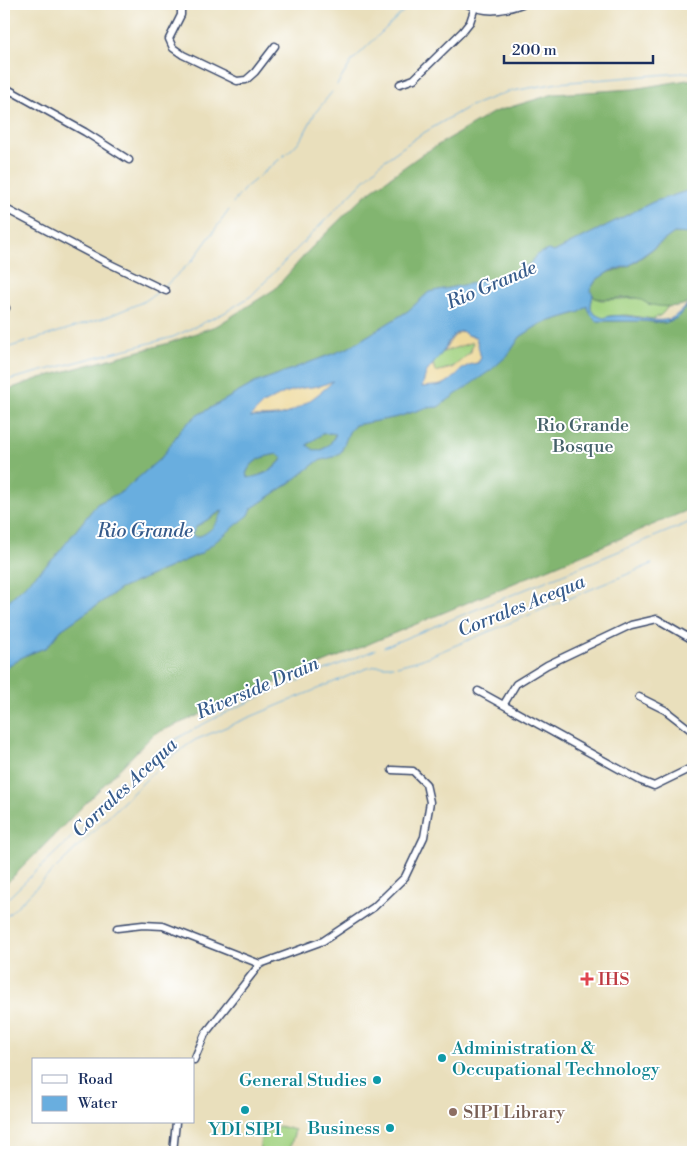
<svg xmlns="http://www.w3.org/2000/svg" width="697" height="1156" font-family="'Libre Bodoni',serif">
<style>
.green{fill:#a3d382;stroke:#5f8170}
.forest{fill:#82b570;stroke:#4e7267}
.sand{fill:#eeda9e;stroke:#84847e}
.water{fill:#69aedf;stroke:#426e9e;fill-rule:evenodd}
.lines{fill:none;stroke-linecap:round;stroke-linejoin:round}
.stream{stroke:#69aedf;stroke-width:1}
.minor-casing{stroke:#3a496c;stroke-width:9}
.minor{stroke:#fff;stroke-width:6}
.health-dot{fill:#e0444e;stroke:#fff;stroke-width:2}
.culture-dot{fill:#0f9aa8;stroke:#fff;stroke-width:2}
.education-dot{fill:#8d6e63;stroke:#fff;stroke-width:2}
.labels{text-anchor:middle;stroke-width:4;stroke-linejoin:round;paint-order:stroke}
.park-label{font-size:18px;fill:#446069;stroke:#fff}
.health-label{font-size:18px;fill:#be3a42;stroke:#fff;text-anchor:start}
.culture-label{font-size:18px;fill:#0d838f;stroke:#fff;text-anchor:end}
.education-label{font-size:18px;fill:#785e54;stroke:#fff;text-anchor:start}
.water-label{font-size:19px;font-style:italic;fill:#365b8b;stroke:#fff}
</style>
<rect width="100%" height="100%" fill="#fff"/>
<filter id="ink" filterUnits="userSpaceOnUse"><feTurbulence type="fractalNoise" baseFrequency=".02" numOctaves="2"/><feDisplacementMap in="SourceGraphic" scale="10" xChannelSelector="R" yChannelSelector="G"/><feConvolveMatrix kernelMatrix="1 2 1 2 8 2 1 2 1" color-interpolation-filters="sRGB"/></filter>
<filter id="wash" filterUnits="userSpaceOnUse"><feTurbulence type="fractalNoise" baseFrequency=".0096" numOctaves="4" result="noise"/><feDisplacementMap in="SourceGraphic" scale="20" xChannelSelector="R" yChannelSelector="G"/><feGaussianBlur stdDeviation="1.12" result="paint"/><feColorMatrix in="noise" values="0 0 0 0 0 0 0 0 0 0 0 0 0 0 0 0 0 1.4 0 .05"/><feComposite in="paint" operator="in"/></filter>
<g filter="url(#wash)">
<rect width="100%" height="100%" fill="#e9dfbc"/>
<!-- green -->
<path class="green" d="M593,295L595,298L601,300L638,298L647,303L668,307L661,315L653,319L627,315L609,316L603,318C588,312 590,309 593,295Z
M473,342C470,362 453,368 435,372L433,364L443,352Z
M279,1126L295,1130L289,1152H259L262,1134Z"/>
<!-- forest -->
<path class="forest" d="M693,79V189L653,202L530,264L498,278L429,292L408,311L348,348L255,383L196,416L182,428L162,457L123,491L97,504L55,557L4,605V391L40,378L169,343L218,325L275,289L309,250L364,196L421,155L494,112L554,94L633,89Z
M674,233L693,234V301C680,308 662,308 648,304C644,302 641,299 637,298C623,296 609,301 595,298L590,290C604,266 614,275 632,264C647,254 660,243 674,233Z
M693,304V508L154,734L4,886V669L24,656L47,647L61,630L120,589L200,554L252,508L290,483L318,461L333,457L341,452L349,432L355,425L398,417L425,408L438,407L508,355L520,337L540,324L580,312L587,306L597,321H642L665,323L677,318L687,306Z
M330,433H336L330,444L321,450H314L307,445L322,434Z
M278,454L283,457C274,471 264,474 248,479L246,474C251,460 264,456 278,454Z
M224,510C218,522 209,536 195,537L191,534L197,526Z"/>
<!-- sand -->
<path class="sand" d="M462,331L467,335L476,337L481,358L477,363C462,364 459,376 446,383C439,387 429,386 421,387L425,373L433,364L435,372L452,368L471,352L473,342L443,352C450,344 450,337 462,331Z
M334,380C324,392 294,414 278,416C269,417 259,416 250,417L263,404L284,393L302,388L320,386Z"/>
<!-- water -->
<path class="water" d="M693,189V234L674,233L630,265L610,271L596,280L590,290L593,295C590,309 588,312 603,318C626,310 654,326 672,318C679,314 684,306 693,301V304L687,306L677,318L665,323L642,321H597L591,315L587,306L580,312L540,324L520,337L508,355L491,370L438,407L425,408L398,417L355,425L349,432L341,452L333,457L318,461L290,483L252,508L249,515L200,554L120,589L61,630L47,647L24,656L4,669V605L55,557L97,504L123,491L162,457L182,428L196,416L255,383L348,348L408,311L429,292L498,278L530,264L536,255L548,250L554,252L653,202ZM462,331L467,335L476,337L481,358L478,363C461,365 459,375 446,383C439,387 430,386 422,387L426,373L445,349L448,342L456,333ZM333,381C323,392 293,414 278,416C269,417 259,417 250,417L263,404L284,393L302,388L320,386ZM330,433L336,434L330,444L322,450H314L307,445L322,434ZM278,454L283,458C274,471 264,475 248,478L246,474C251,460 264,456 278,454ZM223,510C219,522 208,536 195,537L192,534L197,526Z"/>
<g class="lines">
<!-- stream -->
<path class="stream" d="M337,85L352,61L411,4
M233,203L245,188L293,148L302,138L315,113L332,92
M163,288L193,260L229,210
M4,351L10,347L107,317L145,301L161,290
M4,381L173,337L224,313L251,296L381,163L420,135L468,107L507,92L558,83L693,72
M384,647L693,521
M397,666L420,660L652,564
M4,902L171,742C234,704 306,678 375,650
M4,919L161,765L182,749L195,740L365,669L376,666H393"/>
</g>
</g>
<g filter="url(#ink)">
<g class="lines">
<defs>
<path id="minor" d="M181,4V15L169,39L173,48L183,55L237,81L246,80L255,72L275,46
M467,4C486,14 503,11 522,4
M400,84L414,79L462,32L470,22L475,7
M4,87L85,132L129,160
M4,208L108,263L166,291
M4,308H6
M478,691L641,781L654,786L693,767
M639,697L665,710L692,731L693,734
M504,704L516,684L547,665L631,625L657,619L693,640
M117,928L143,925L163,926L260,964
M194,1060L205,1034L260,964L323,941L374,907L405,877L424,837L430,802L426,784L413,771L392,770
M4,1151L8,1152
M173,1152L176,1122"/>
</defs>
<!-- minor casing -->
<use href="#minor" class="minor-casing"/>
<!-- minor -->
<use href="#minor" class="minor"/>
</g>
</g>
<!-- markers -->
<path class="health-dot" d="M584.5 971.5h5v5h5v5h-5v5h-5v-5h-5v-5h5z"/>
<g class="culture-dot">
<circle cx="442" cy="1058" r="5"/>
<circle cx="377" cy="1080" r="5"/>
<circle cx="245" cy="1110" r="5"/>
<circle cx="390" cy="1128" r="5"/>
</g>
<circle class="education-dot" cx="453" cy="1112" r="5"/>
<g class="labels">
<!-- park labels -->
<g class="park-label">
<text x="583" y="431">Rio Grande<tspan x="583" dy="21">Bosque</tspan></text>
</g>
<!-- health labels -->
<g class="health-label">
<text x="598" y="985">IHS</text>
</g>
<!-- culture labels -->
<g class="culture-label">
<text x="452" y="1054" text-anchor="start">Administration &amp;<tspan x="452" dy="21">Occupational Technology</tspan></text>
<text x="367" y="1086">General Studies</text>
<text x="380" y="1134">Business</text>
<text x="245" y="1135" text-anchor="middle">YDI SIPI</text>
</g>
<!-- education labels -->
<g class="education-label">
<text x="463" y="1118">SIPI Library</text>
</g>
<!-- water labels -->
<g class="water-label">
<text transform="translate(491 284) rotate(-23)" y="7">Rio Grande</text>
<text x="145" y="537">Rio Grande</text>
<text transform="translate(521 605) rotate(-22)" y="7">Corrales Acequa</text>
<text transform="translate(257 687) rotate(-23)" y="7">Riverside Drain</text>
<text transform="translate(124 787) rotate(-43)" y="7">Corrales Acequa</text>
</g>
</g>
<!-- margin -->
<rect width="697" height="1156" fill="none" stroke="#fff" stroke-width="20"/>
<!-- legend -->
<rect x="32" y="1058" width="162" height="65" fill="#ffffff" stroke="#a4acbf"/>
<rect x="42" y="1075" width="25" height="8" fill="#ffffff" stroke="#a4acbf"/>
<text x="78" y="1084" font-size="15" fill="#1b2f5e">Road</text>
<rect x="42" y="1096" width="25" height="15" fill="#69aedf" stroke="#a4acbf"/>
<text x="78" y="1108" font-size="15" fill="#1b2f5e">Water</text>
<!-- scale -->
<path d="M504 55v8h149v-8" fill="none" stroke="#1b2f5e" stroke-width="2.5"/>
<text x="512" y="55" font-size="15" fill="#1b2f5e" stroke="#ffffff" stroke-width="4" paint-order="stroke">200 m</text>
</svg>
